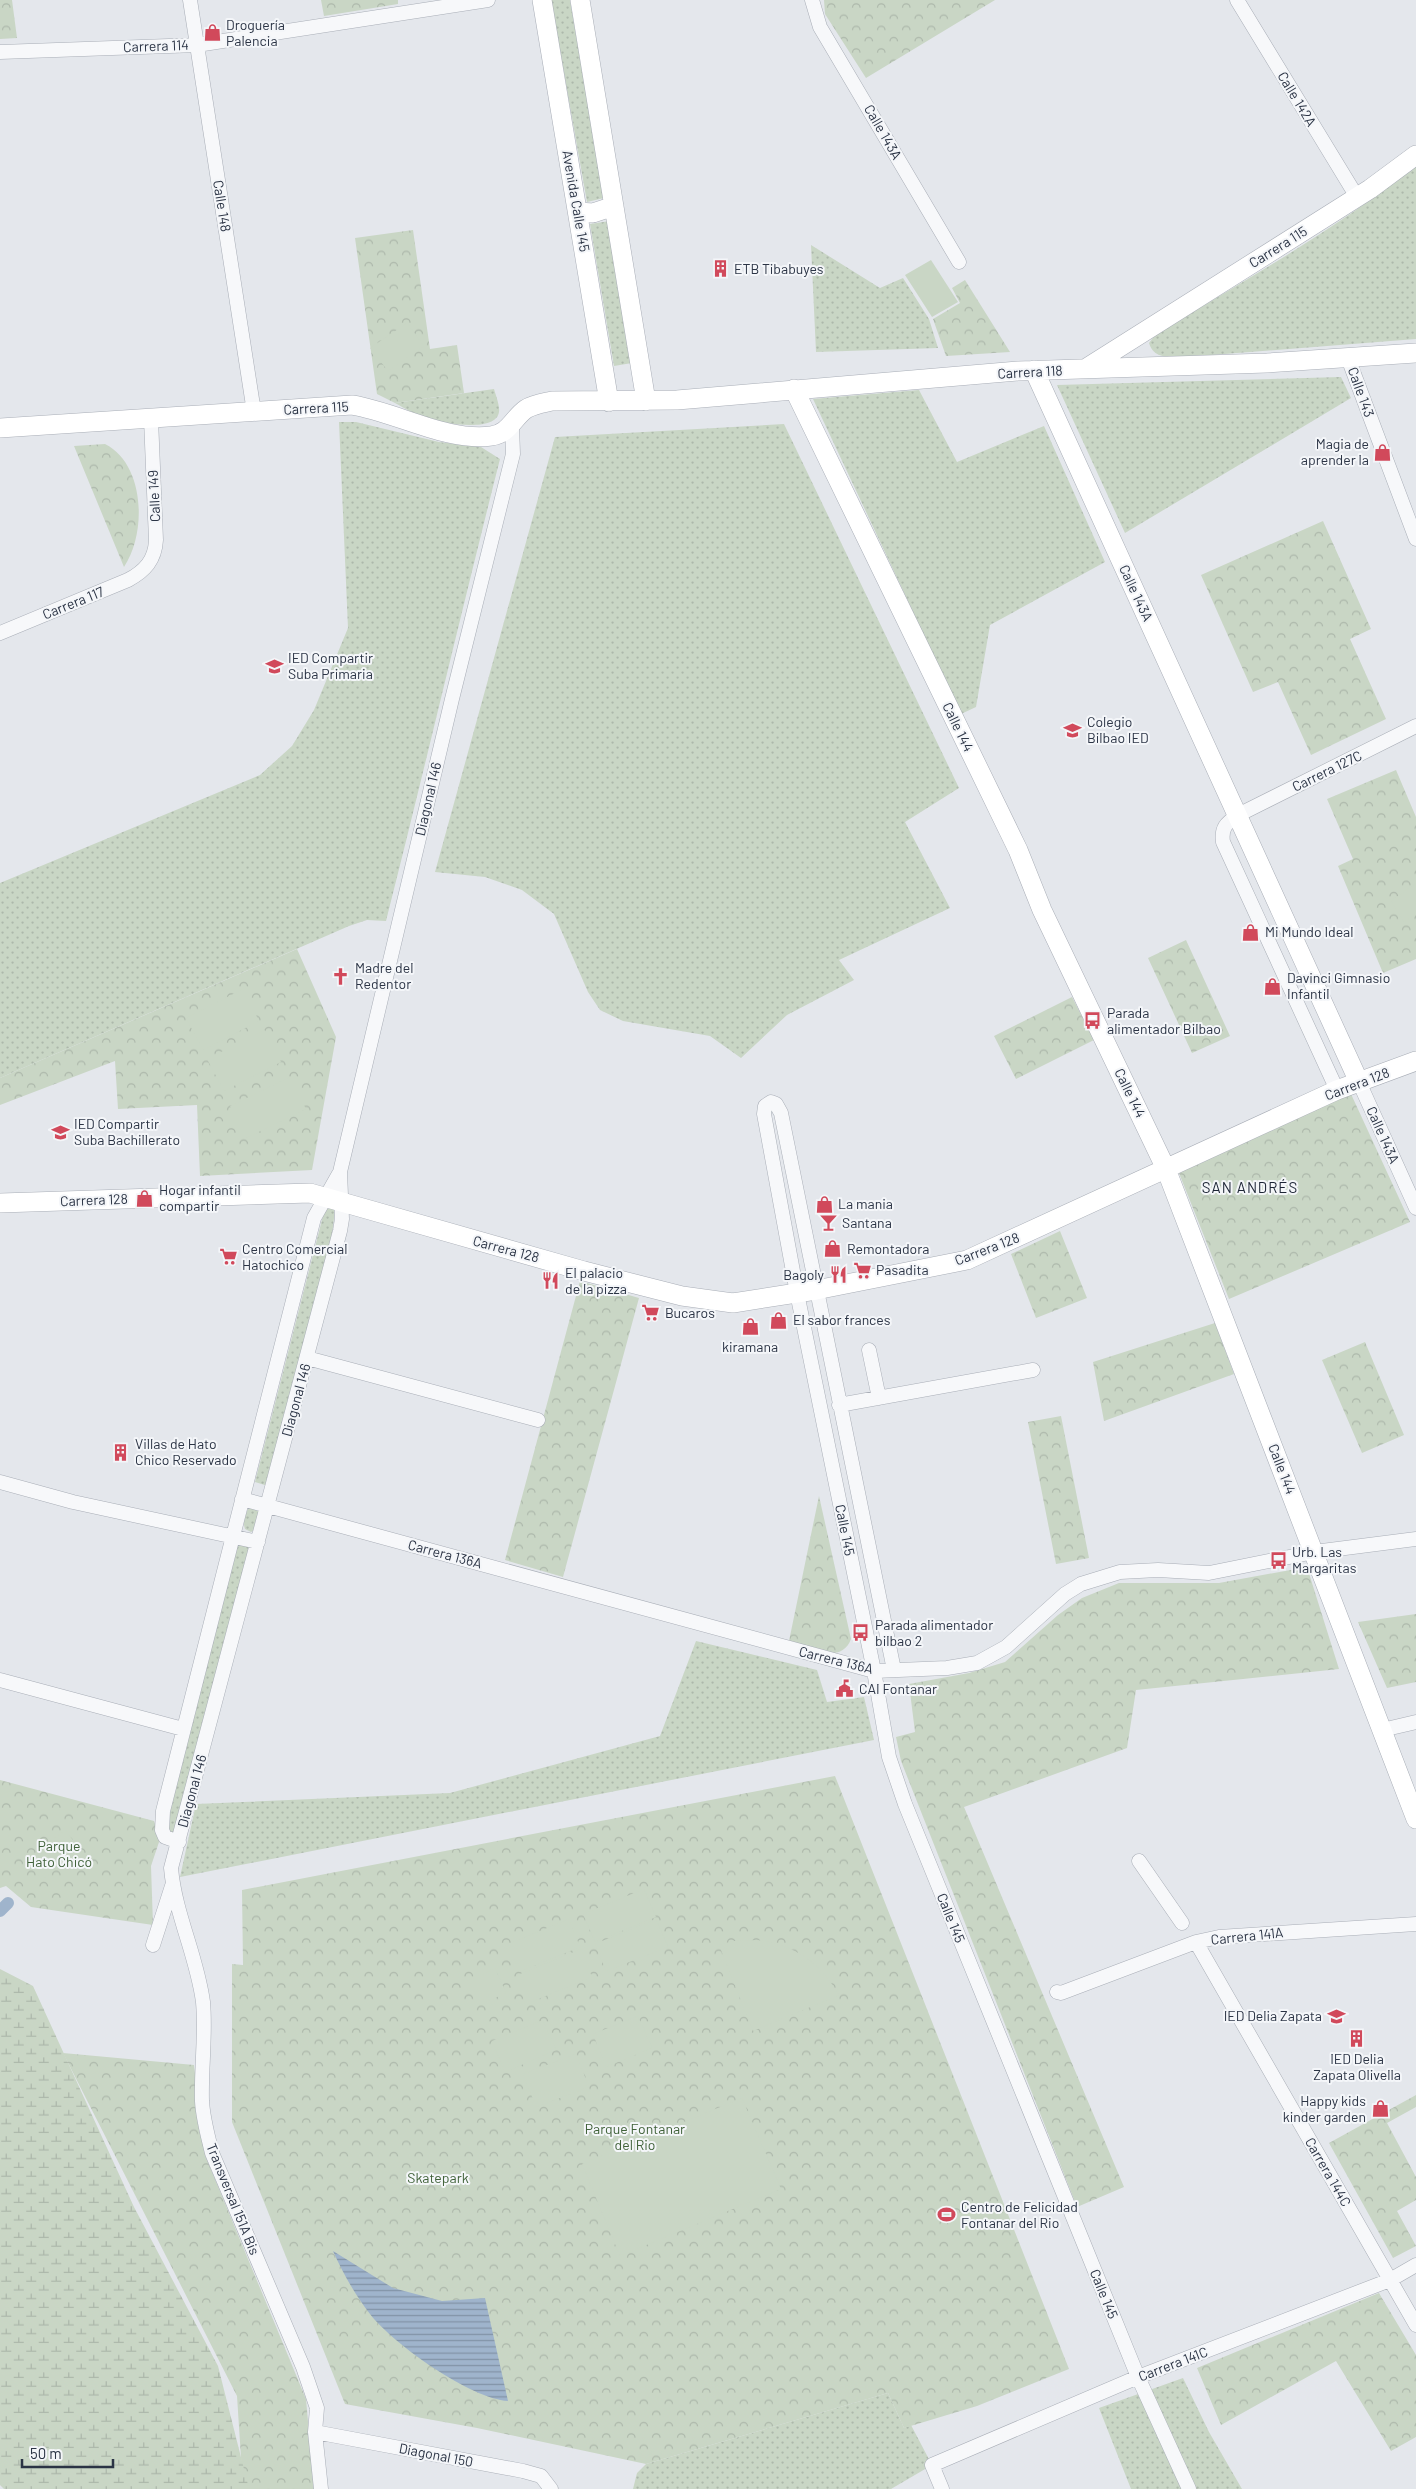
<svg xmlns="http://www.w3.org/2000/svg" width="1416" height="2489" font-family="Barlow,sans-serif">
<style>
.grass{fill:url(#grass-dots)}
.forest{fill:url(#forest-crowns)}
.wetland{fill:url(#wetland-marsh)}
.pitch{fill:#c9d6c5}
.water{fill:url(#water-rules)}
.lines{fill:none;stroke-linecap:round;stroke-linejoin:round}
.canal{stroke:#9fb4cc;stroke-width:12}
.street-casing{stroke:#a9aeb7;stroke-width:15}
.secondary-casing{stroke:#a9aeb7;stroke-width:20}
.street{stroke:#f7f8fa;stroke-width:14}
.secondary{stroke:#fff;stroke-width:19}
.labels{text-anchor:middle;stroke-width:4;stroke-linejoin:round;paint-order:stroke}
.poi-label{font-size:14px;fill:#2b3445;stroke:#f4f6f9;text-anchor:start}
.street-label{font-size:14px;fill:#2b3445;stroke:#f4f6f9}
.park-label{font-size:14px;fill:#3f6138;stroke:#f4f6f9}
.neighbourhood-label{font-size:15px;letter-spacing:1px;fill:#1d2536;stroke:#f4f6f9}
</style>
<defs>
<pattern id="grass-dots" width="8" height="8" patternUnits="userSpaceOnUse" patternTransform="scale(1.25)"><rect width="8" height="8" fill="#c9d6c5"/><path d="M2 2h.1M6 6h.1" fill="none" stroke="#adb8ab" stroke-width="1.8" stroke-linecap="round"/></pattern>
<pattern id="forest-crowns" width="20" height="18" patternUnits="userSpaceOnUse" patternTransform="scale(1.25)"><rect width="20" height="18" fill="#c9d6c5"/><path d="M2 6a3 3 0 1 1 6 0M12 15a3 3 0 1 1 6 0" fill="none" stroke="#adb8ab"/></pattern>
<pattern id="wetland-marsh" width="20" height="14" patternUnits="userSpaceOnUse" patternTransform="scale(1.25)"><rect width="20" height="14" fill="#c9d6c5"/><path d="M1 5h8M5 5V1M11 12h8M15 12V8" fill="none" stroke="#adb8ab"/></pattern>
<pattern id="water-rules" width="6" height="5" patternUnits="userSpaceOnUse" patternTransform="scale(1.25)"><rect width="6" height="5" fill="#9fb4cc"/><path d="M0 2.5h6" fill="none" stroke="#8293a7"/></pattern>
</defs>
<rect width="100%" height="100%" fill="#e4e7ec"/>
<!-- grass -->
<path class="grass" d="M551,0H570L604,198L587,202Z
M1416,165V339L1174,358C1162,356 1153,356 1149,343L1155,335C1243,281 1336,230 1416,165Z
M610,221L632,363L614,366L590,224Z
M811,245L880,288L903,278L929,319L938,348L816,352Z
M1341,377L1351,398L1125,533L1057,385Z
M494,389C496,396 500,406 499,412C496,433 444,423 430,420C418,416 406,409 395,403Z
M919,390L957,462L1044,426L1105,562L990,625L976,707L961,714L813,399Z
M339,422H356L439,442L481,447L500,459C461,613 425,767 386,921L367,920L349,926L0,1078V883L260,775L292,746L314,710L348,628Z
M784,424L959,788L905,822L950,908L839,960L854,980L787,1015L741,1058L710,1036L623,1021L600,1010L588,992L554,914L522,890L485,877L435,872L555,437Z
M325,1208L335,1209L331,1245L268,1486L255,1482Z
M252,1504L261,1510L257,1528L251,1532L245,1529C242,1521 246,1510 252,1504Z
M240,1542L248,1545L249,1550L176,1832L172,1834L168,1832L170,1809L236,1547Z
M696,1641L817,1670L827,1702L864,1697L874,1740L180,1877L196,1804L450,1793L660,1736Z
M1183,2378L1209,2432L1242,2489H1131L1099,2408Z
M888,2393L904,2428L911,2425L932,2465L891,2489H633L637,2473L646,2464Z"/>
<!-- forest -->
<path class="forest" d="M0,0H12L17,38L0,39Z
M321,0H398V4L324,16Z
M824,0H995L866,78L825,14Z
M413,230L430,349L457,345L464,393L395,403L377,394L355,238Z
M965,280L1010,352L946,356L933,319L960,303L952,288Z
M105,444C145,464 147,533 124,567L74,446Z
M1323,521L1371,629L1350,639L1386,719L1311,755L1278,682L1253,692L1201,575Z
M1396,770L1416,817V959L1383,973L1338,866L1353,859L1327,799Z
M1186,940L1230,1036L1192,1053L1148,958Z
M297,949L336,1037L312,1170L200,1176L197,1105L118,1109L115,1061L0,1105V1078Z
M1072,997L1094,1040L1016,1079L994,1036Z
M1351,1094L1410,1222L1229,1299L1179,1173Z
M1060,1231L1087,1298L1036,1318L1011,1254Z
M580,1281L639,1298L563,1577L505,1560Z
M1215,1323L1234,1374L1104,1421L1093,1362Z
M1365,1342L1404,1435L1362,1453L1322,1360Z
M1061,1416L1089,1558L1056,1564L1028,1422Z
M819,1496L851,1639C841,1666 808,1647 789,1641Z
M1307,1567L1339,1669L1136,1690L1127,1748L964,1807L1124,2187L1077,2207L901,1761L896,1737L915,1732L909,1684L969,1673L1005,1662L1058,1615L1082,1598L1119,1583H1219Z
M1416,1614V1682L1387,1688L1358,1622Z
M835,1776L1069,2369L977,2406L904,2428L888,2393L646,2464L477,2428L345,2404L232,2122V1964L243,1965L242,1890Z
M0,1780L154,1821L160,1839L151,1866L153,1925L31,1907L6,1886L0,1888Z
M63,2053L194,2065L205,2155L306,2399L314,2489H243L237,2396Z
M1416,2095V2107L1387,2123L1416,2177V2200L1397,2211L1416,2246L1393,2258L1329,2143Z
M1379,2293L1416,2355V2437L1391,2451L1336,2361L1221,2425L1197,2368Z"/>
<!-- wetland -->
<path class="wetland" d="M0,1969L33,1986L134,2207L218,2366L249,2489H4L0,2485Z"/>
<!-- pitch -->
<path class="pitch" d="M931,260L958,302L932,317L905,275Z
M407,323L424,346L388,371L370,348Z
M1416,883V914L1404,922L1391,901Z
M243,989L259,1021L203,1050L186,1018Z
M265,1030L281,1062L224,1091L207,1059Z
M290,1077L306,1109L246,1138L230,1106Z
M65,1830L81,1850L42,1880L26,1860Z
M644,1889L656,1917L595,1942L583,1914Z
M569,1919L580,1947L519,1972L508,1944Z
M656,1919L668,1947L606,1971L595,1944Z
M757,1940C794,1944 821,1963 839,1995L753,2031L719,1945L734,1941Z
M581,1949L592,1977L531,2002L520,1974Z
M495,1968L506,1993L479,2005L467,1981Z
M638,2016L652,2048L606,2067L593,2034Z
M543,2020L556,2050L505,2072L492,2041Z
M576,2054L589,2087L536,2107L523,2074Z
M742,2098L781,2189L620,2256L582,2164Z"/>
<!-- water -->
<path class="water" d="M333,2251L393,2288L442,2301L485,2298L508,2401C471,2399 393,2344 370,2314C355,2295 343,2273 333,2251Z"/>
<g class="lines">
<!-- canal -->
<path class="canal" d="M0,1911L8,1903"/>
<defs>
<path id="street" d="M190,0L254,412
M812,0L820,27L959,262
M1237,0L1357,197
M0,52L197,45L488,0
M1348,358L1416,539
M0,633L128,580C145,571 155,560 156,540L151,419
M1359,1082L1416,1208
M1337,1090L1223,842C1221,828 1226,823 1238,815L1416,726
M869,1350L879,1398
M307,1358L538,1420
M839,1405L1033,1370
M0,1482L73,1502L258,1542
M242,1499L874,1671L947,1668L977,1663L1006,1647L1065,1594L1081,1584L1120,1572L1158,1570L1209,1573L1314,1552L1416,1539
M894,1670L781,1113L776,1104L771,1102L765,1106L764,1114L797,1293L874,1671L889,1757L905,1804L1138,2377L1189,2489
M0,1680L183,1729
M1382,1730L1416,1722
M179,1842L165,1837L162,1830L163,1811L314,1218L340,1172
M1139,1861L1182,1923
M1196,1942L1416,2325
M153,1945L172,1886
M1057,1992L1061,1993L1196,1942L1219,1937L1416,1924
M315,2432L523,2471L541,2476L551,2489
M321,2489L315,2432L317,2408L303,2367L212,2153C208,2136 203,2119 202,2101C201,2068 206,2034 203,2002C197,1956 175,1914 171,1868L340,1231L342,1219L340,1172L452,699L513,454L512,426
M942,2489L932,2465L1138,2377L1390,2280L1416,2265"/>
<path id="secondary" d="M542,0L609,402
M580,0L646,401
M578,212L593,213L614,206
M1085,369L1370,189L1416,155
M1034,370L1359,1082
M794,389L1018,850L1042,910L1166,1169L1416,1819
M0,428L352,405C396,412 447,442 491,436C509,434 513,418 526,409C534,404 543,403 552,401L677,400L1018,371L1267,363L1416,353
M0,1203L310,1193L584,1271L682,1296L733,1303L816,1290L967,1260L1337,1090L1416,1061"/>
</defs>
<!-- street casing -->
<use href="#street" class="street-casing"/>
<!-- secondary casing -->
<use href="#secondary" class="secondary-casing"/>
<!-- street -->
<use href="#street" class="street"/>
<!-- secondary -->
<use href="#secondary" class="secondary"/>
</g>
<!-- icons -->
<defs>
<symbol id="shop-bare" viewBox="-9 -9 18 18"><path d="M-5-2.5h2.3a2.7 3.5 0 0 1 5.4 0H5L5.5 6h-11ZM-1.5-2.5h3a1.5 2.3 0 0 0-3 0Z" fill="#d1495b" stroke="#f4f6f9" stroke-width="2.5" paint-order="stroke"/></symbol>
<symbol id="building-bare" viewBox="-9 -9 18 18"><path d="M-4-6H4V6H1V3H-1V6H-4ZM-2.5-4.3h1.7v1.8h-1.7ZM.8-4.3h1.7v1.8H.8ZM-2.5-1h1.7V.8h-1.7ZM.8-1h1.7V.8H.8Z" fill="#d1495b" stroke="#f4f6f9" stroke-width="2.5" paint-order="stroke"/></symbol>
<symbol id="school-bare" viewBox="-9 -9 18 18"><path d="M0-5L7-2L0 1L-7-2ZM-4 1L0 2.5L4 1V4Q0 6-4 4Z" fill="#d1495b" stroke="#f4f6f9" stroke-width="2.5" paint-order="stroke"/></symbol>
<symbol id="church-bare" viewBox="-9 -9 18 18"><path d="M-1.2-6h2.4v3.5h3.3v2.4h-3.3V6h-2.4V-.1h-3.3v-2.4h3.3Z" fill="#d1495b" stroke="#f4f6f9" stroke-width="2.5" paint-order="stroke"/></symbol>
<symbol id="bus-bare" viewBox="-9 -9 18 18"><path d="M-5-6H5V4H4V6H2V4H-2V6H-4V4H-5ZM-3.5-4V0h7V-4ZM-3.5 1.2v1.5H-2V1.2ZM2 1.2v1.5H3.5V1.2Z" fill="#d1495b" stroke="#f4f6f9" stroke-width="2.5" paint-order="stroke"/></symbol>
<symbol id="bar-bare" viewBox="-9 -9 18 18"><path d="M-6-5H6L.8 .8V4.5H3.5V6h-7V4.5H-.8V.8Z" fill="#d1495b" stroke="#f4f6f9" stroke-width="2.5" paint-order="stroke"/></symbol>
<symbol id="supermarket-bare" viewBox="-9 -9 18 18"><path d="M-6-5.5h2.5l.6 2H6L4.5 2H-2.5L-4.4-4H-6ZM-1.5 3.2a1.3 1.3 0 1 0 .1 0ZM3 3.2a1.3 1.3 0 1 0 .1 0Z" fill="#d1495b" stroke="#f4f6f9" stroke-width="2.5" paint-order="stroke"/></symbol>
<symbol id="restaurant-bare" viewBox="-9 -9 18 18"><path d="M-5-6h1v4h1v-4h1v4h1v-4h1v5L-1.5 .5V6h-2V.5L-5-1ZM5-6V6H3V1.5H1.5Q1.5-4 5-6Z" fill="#d1495b" stroke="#f4f6f9" stroke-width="2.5" paint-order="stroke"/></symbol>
<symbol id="civic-bare" viewBox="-9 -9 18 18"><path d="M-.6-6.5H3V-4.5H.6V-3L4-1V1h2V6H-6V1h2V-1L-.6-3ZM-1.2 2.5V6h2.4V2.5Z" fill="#d1495b" stroke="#f4f6f9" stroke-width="2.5" paint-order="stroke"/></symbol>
<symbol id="stadium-bare" viewBox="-9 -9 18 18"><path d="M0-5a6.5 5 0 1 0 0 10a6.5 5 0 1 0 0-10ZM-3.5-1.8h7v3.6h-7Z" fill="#d1495b" stroke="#f4f6f9" stroke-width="2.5" paint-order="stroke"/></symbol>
</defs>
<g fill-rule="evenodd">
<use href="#shop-bare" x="200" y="20" width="25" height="25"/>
<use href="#building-bare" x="708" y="256" width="25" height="25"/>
<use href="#shop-bare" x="1370" y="440" width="25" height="25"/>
<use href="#school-bare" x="262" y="654" width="25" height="25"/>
<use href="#school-bare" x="1060" y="718" width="25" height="25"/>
<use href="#shop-bare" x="1238" y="920" width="25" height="25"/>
<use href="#church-bare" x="328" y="964" width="25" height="25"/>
<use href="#shop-bare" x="1260" y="974" width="25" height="25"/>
<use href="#bus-bare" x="1080" y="1008" width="25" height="25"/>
<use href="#school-bare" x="48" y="1120" width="25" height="25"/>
<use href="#shop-bare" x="132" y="1186" width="25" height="25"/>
<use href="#shop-bare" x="812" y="1192" width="25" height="25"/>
<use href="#bar-bare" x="816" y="1210" width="25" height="25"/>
<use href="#shop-bare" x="820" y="1236" width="25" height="25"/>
<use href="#supermarket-bare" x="216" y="1244" width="25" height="25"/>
<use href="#supermarket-bare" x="850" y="1258" width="25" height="25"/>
<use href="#restaurant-bare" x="826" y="1262" width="25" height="25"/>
<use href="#restaurant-bare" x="538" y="1268" width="25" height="25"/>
<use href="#supermarket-bare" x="638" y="1300" width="25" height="25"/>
<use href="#shop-bare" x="766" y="1308" width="25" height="25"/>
<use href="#shop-bare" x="738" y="1314" width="25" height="25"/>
<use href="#building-bare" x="108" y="1440" width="25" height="25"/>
<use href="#bus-bare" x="1266" y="1548" width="25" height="25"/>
<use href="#bus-bare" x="848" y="1620" width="25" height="25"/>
<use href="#civic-bare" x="832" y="1676" width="25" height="25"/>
<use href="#school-bare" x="1324" y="2004" width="25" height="25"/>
<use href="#building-bare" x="1344" y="2026" width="25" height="25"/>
<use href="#shop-bare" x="1368" y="2096" width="25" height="25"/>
<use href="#stadium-bare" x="934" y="2202" width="25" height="25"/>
</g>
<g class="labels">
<!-- poi labels -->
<g class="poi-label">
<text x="226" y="30">Droguería<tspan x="226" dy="16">Palencia</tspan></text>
<text x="734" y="274">ETB Tibabuyes</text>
<text x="1369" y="449" text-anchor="end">Magia de<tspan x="1369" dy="16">aprender la</tspan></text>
<text x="288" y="663">IED Compartir<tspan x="288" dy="16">Suba Primaria</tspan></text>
<text x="1087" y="727">Colegio<tspan x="1087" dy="16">Bilbao IED</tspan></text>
<text x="1265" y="937">Mi Mundo Ideal</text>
<text x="355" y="973">Madre del<tspan x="355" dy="16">Redentor</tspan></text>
<text x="1287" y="983">Davinci Gimnasio<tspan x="1287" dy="16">Infantil</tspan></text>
<text x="1107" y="1018">Parada<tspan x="1107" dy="16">alimentador Bilbao</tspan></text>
<text x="74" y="1129">IED Compartir<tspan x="74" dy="16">Suba Bachillerato</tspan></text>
<text x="159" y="1195">Hogar infantil<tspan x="159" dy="16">compartir</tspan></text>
<text x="838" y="1209">La mania</text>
<text x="842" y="1228">Santana</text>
<text x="242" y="1254">Centro Comercial<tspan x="242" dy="16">Hatochico</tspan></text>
<text x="847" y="1254">Remontadora</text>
<text x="876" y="1275">Pasadita</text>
<text x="565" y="1278">El palacio<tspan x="565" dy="16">de la pizza</tspan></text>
<text x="824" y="1280" text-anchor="end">Bagoly</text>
<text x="665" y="1318">Bucaros</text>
<text x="793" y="1325">El sabor frances</text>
<text x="750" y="1352" text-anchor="middle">kiramana</text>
<text x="135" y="1449">Villas de Hato<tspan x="135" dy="16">Chico Reservado</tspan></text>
<text x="1292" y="1557">Urb. Las<tspan x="1292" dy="16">Margaritas</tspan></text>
<text x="875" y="1630">Parada alimentador<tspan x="875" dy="16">bilbao 2</tspan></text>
<text x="859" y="1694">CAI Fontanar</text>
<text x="1322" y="2021" text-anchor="end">IED Delia Zapata</text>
<text x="1357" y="2064" text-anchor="middle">IED Delia<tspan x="1357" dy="16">Zapata Olivella</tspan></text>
<text x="1366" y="2106" text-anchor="end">Happy kids<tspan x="1366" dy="16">kinder garden</tspan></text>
<text x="961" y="2212">Centro de Felicidad<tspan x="961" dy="16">Fontanar del Rio</tspan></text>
</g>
<!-- street labels -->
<g class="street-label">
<text transform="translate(156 46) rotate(-2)" y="5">Carrera 114</text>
<text transform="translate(1297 99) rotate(59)" y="5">Calle 142A</text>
<text transform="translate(883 132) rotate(60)" y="5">Calle 143A</text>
<text transform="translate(576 201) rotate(80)" y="5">Avenida Calle 145</text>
<text transform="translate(222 206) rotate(81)" y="5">Calle 148</text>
<text transform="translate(1278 247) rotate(-32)" y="5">Carrera 115</text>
<text transform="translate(1030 372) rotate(-3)" y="5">Carrera 118</text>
<text transform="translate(1361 392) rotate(70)" y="5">Calle 143</text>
<text transform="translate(316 408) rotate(-3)" y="5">Carrera 115</text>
<text transform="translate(154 496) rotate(-93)" y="5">Calle 149</text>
<text transform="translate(1136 593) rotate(65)" y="5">Calle 143A</text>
<text transform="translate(73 603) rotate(-22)" y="5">Carrera 117</text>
<text transform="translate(958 727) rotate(64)" y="5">Calle 144</text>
<text transform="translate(1327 771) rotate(-26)" y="5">Carrera 127C</text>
<text transform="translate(428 799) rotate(-77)" y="5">Diagonal 146</text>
<text transform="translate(1357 1084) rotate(-21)" y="5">Carrera 128</text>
<text transform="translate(1130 1093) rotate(64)" y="5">Calle 144</text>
<text transform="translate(1383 1135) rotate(66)" y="5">Calle 143A</text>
<text transform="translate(94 1200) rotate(-2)" y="5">Carrera 128</text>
<text transform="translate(506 1249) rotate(15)" y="5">Carrera 128</text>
<text transform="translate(987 1249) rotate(-21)" y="5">Carrera 128</text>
<text transform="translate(296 1400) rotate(-75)" y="5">Diagonal 146</text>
<text transform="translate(1282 1469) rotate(69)" y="5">Calle 144</text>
<text transform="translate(845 1530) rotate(79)" y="5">Calle 145</text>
<text transform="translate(445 1554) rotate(15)" y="5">Carrera 136A</text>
<text transform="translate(836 1660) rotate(14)" y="5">Carrera 136A</text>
<text transform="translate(192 1791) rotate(-75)" y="5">Diagonal 146</text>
<text transform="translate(951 1918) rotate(68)" y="5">Calle 145</text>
<text transform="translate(1247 1936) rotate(-6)" y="5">Carrera 141A</text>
<text transform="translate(1328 2172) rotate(60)" y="5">Carrera 144C</text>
<text transform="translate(233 2199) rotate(68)" y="5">Transversal 151A Bis</text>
<text transform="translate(1104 2294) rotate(68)" y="5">Calle 145</text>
<text transform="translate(1173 2364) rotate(-21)" y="5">Carrera 141C</text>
<text transform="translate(436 2455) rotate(11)" y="5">Diagonal 150</text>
</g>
<!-- park labels -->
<g class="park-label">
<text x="59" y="1851">Parque<tspan x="59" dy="16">Hato Chicó</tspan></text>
<text x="635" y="2134">Parque Fontanar<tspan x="635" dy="16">del Rio</tspan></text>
<text x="438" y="2183">Skatepark</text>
</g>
<!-- neighbourhood labels -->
<g class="neighbourhood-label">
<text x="1250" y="1193">SAN ANDRÉS</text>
</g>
</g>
<!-- scale -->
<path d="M22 2459v8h91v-8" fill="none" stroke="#2b3445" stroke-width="2.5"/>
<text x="30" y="2459" font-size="15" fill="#2b3445" stroke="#f4f6f9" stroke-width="4" paint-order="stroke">50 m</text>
</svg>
